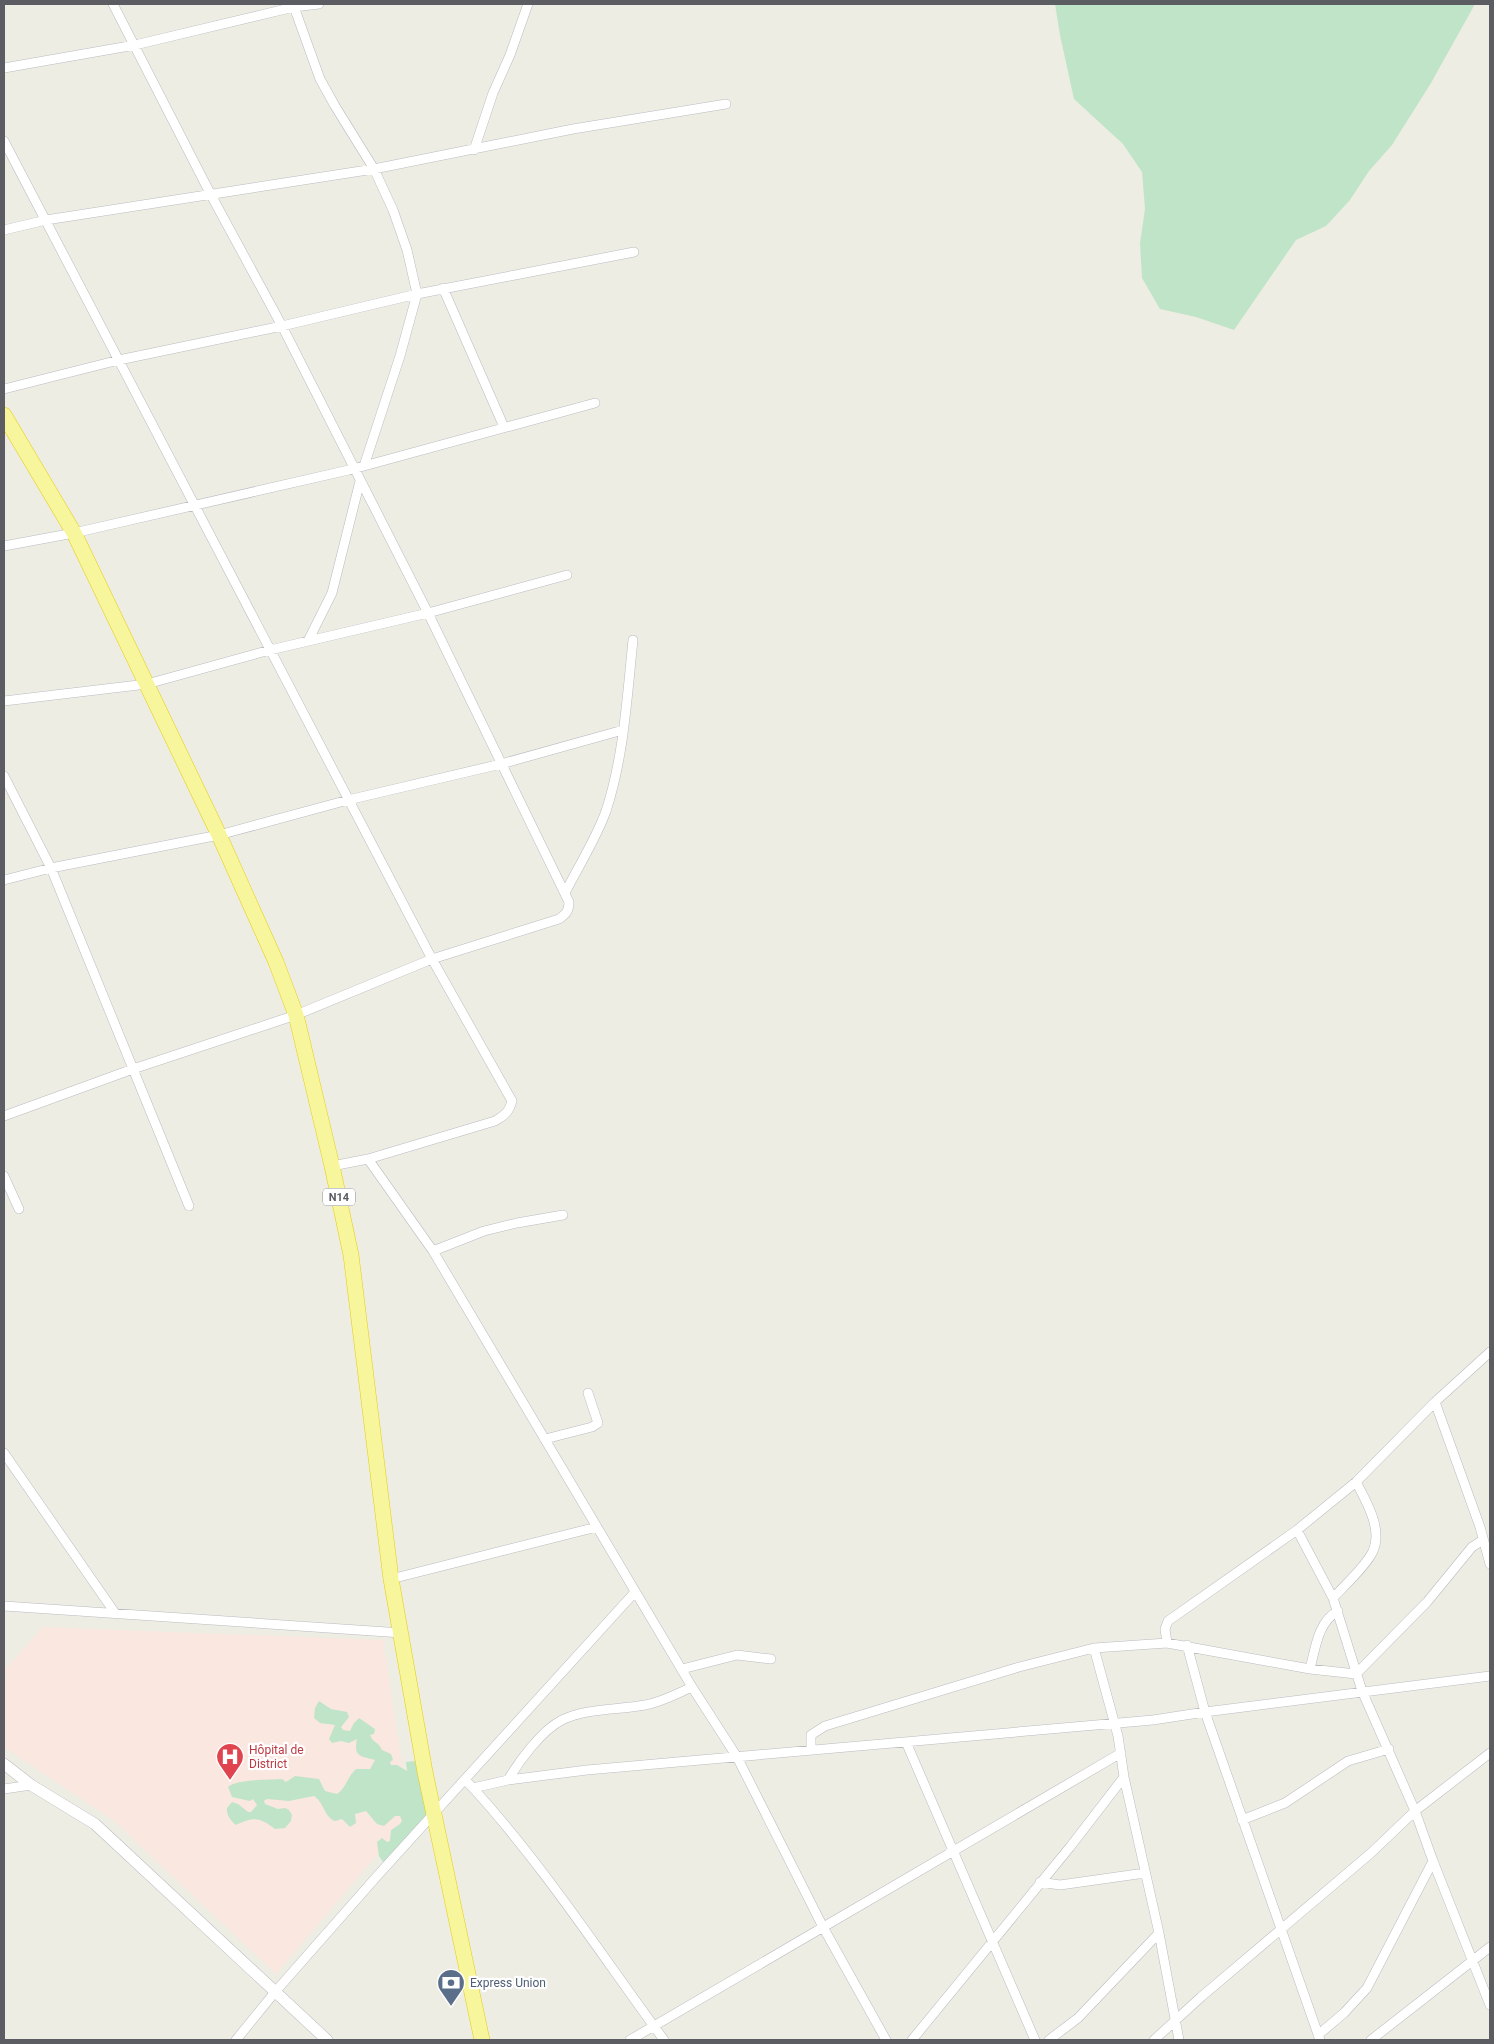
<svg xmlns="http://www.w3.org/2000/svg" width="1494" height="2044" font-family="Roboto,sans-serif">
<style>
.medical{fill:#fae7df}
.green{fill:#c0e4c8}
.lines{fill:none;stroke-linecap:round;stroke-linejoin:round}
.minor-casing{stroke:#babbc1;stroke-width:10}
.tertiary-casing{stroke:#babbc1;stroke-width:12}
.trunk-casing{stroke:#e5cd0b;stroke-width:16}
.minor{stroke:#fff;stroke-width:9}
.tertiary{stroke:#fff;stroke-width:11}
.trunk{stroke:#f8f69c;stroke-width:15}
.labels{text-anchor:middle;stroke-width:4.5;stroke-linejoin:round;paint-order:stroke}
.shield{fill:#fff;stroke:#8c8e92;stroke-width:1}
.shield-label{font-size:11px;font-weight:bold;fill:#5b5d63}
.health-label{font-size:12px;fill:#be3a42;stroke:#fff;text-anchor:start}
.service-label{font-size:12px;fill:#4e5e75;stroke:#fff;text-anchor:start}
</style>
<rect width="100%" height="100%" fill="#edede3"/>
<!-- medical -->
<path class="medical" d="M43,1627L383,1640L410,1816L276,1974L113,1820L4,1747V1671Z"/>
<!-- green -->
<path class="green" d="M1055,4H1475L1431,83L1392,145L1369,171L1350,200L1326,226L1296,240L1234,330L1196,317L1160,309L1142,278L1140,243L1145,209L1142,172L1123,144L1074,99L1060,35Z
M319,1701L331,1709L347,1712L349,1717L341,1727L343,1730L350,1731L354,1723L359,1718L375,1729L374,1734L370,1735C372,1742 380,1743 382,1750L391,1754L393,1760L390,1762L391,1765H397L407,1771L406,1762L415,1761L436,1806L423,1825H417L415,1830L385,1865L379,1856L377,1842L382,1838L387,1842L390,1841L391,1830L400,1824L402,1821L400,1816H395L384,1826L377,1824L366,1811L355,1814L356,1823L350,1827L342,1819L335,1821C324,1817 324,1802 314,1796L289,1801L267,1799L264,1801L265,1804L278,1809L285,1808L289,1810L292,1815L291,1821L285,1828L275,1829C260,1818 255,1816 236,1825C231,1821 226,1815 227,1808L232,1802L238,1804L248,1812H251L257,1805L253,1799L250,1801L232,1797L228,1787C236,1779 270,1780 282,1779L286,1782L295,1776L319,1779L325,1791L337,1794C347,1787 347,1777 356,1769H370L375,1760C362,1756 353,1758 357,1739L349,1743L341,1741L332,1743L329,1739L335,1725L320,1723L314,1718L315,1708Z"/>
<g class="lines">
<defs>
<path id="minor" d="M293,4L320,79L335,106L374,169L393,210L407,250L417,294L400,356L364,466
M4,68L135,45L294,7L319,4
M4,141L432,959L512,1101C509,1112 505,1115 495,1121L368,1159L332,1166
M474,150L493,93L510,55L528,4
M4,230L46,220L374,169L573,129L726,104
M443,288L504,427
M4,389L119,360L282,326L417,294L634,252
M4,546L74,533L353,469L595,403
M308,641L332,593L360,481
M4,701L147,684L270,650L428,613L567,575
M4,776L51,868L189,1206
M4,880L51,868L219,835L348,800L501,764L623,730
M565,893C578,867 596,839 606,811C624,756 627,697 633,640
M4,1116L133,1069L296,1015L432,959L559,919C566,914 569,911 569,902L428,613L282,326L211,195L113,4
M368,1159L433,1251L692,1687L737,1757L823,1927L886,2040
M4,1176L19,1209
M433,1251L484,1231L517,1223L563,1215
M1435,1402L1480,1527L1490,1564
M545,1439L592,1427L598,1423L588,1393
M4,1453L115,1613
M1297,1530L1333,1598L1362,1691L1415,1811L1433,1861L1490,2005
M391,1579L597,1527
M1333,1598C1344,1586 1367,1565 1373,1551C1383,1529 1366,1501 1356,1482
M4,1606L402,1633
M1167,1643L1165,1629L1168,1621L1297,1530L1356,1482L1435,1402L1490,1352
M1187,1645L1205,1712L1320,2040
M1094,1648L1118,1736L1124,1777L1159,1933L1179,2040
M682,1669L737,1655L771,1659
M1310,1669C1315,1650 1318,1621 1338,1611
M906,1742L1035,2040
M811,1750V1735L825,1726L1019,1667L1094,1648L1167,1643L1310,1669L1356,1674L1427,1602L1472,1547L1483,1540
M465,1780L473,1788L508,1780L587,1770L1153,1720L1205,1712L1490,1676
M508,1780C519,1761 542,1730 562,1720C587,1708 618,1710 645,1705C662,1702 676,1694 692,1687
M473,1788C544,1866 602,1956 664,2040
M4,1789L31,1785
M1242,1820L1285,1803L1348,1761L1389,1749
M1040,1882L1060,1885L1145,1873
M1318,2035L1344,2013L1367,1988L1433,1861
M236,2040L275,1992L378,1875L635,1592
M630,2040L1121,1753
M912,2040L1070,1847L1124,1777
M1049,2040L1078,2018L1159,1933
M1154,2040L1201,1997L1371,1853L1415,1811L1490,1753
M1371,2040L1490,1947"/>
<path id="tertiary" d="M4,1764L31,1785L95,1824L327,2040"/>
<path id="trunk" d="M4,415L74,533L219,835L276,962L296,1015L332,1166L351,1255L391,1579L425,1772L482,2040"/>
</defs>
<!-- minor casing -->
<use href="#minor" class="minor-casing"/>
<!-- tertiary casing -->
<use href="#tertiary" class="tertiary-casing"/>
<!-- trunk casing -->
<use href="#trunk" class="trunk-casing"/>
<!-- minor -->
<use href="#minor" class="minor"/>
<!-- tertiary -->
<use href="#tertiary" class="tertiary"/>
<!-- trunk -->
<use href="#trunk" class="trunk"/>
</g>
<!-- icons -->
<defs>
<symbol id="hospital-pin" viewBox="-11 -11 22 30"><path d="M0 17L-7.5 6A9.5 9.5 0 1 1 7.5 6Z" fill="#e0444e" stroke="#fff"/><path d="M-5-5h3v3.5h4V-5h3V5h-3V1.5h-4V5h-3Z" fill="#fff"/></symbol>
<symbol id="bank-pin" viewBox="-11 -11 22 30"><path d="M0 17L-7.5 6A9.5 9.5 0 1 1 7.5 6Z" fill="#5c6f8a" stroke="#fff"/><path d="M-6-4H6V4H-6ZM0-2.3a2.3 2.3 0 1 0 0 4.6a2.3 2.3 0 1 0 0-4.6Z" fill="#fff"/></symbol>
</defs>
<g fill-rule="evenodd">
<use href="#hospital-pin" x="214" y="1741" width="32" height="43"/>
<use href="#bank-pin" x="435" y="1967" width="32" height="43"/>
</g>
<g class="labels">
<!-- shield labels -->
<rect class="shield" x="323" y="1188.5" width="32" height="17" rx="4"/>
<g class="shield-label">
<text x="339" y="1201">N14</text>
</g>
<!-- health labels -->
<g class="health-label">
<text x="249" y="1754">Hôpital de<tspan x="249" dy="14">District</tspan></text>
</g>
<!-- service labels -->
<g class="service-label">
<text x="470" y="1987">Express Union</text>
</g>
</g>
<!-- border -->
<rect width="1494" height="2044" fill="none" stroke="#5b5d63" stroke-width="10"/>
</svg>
